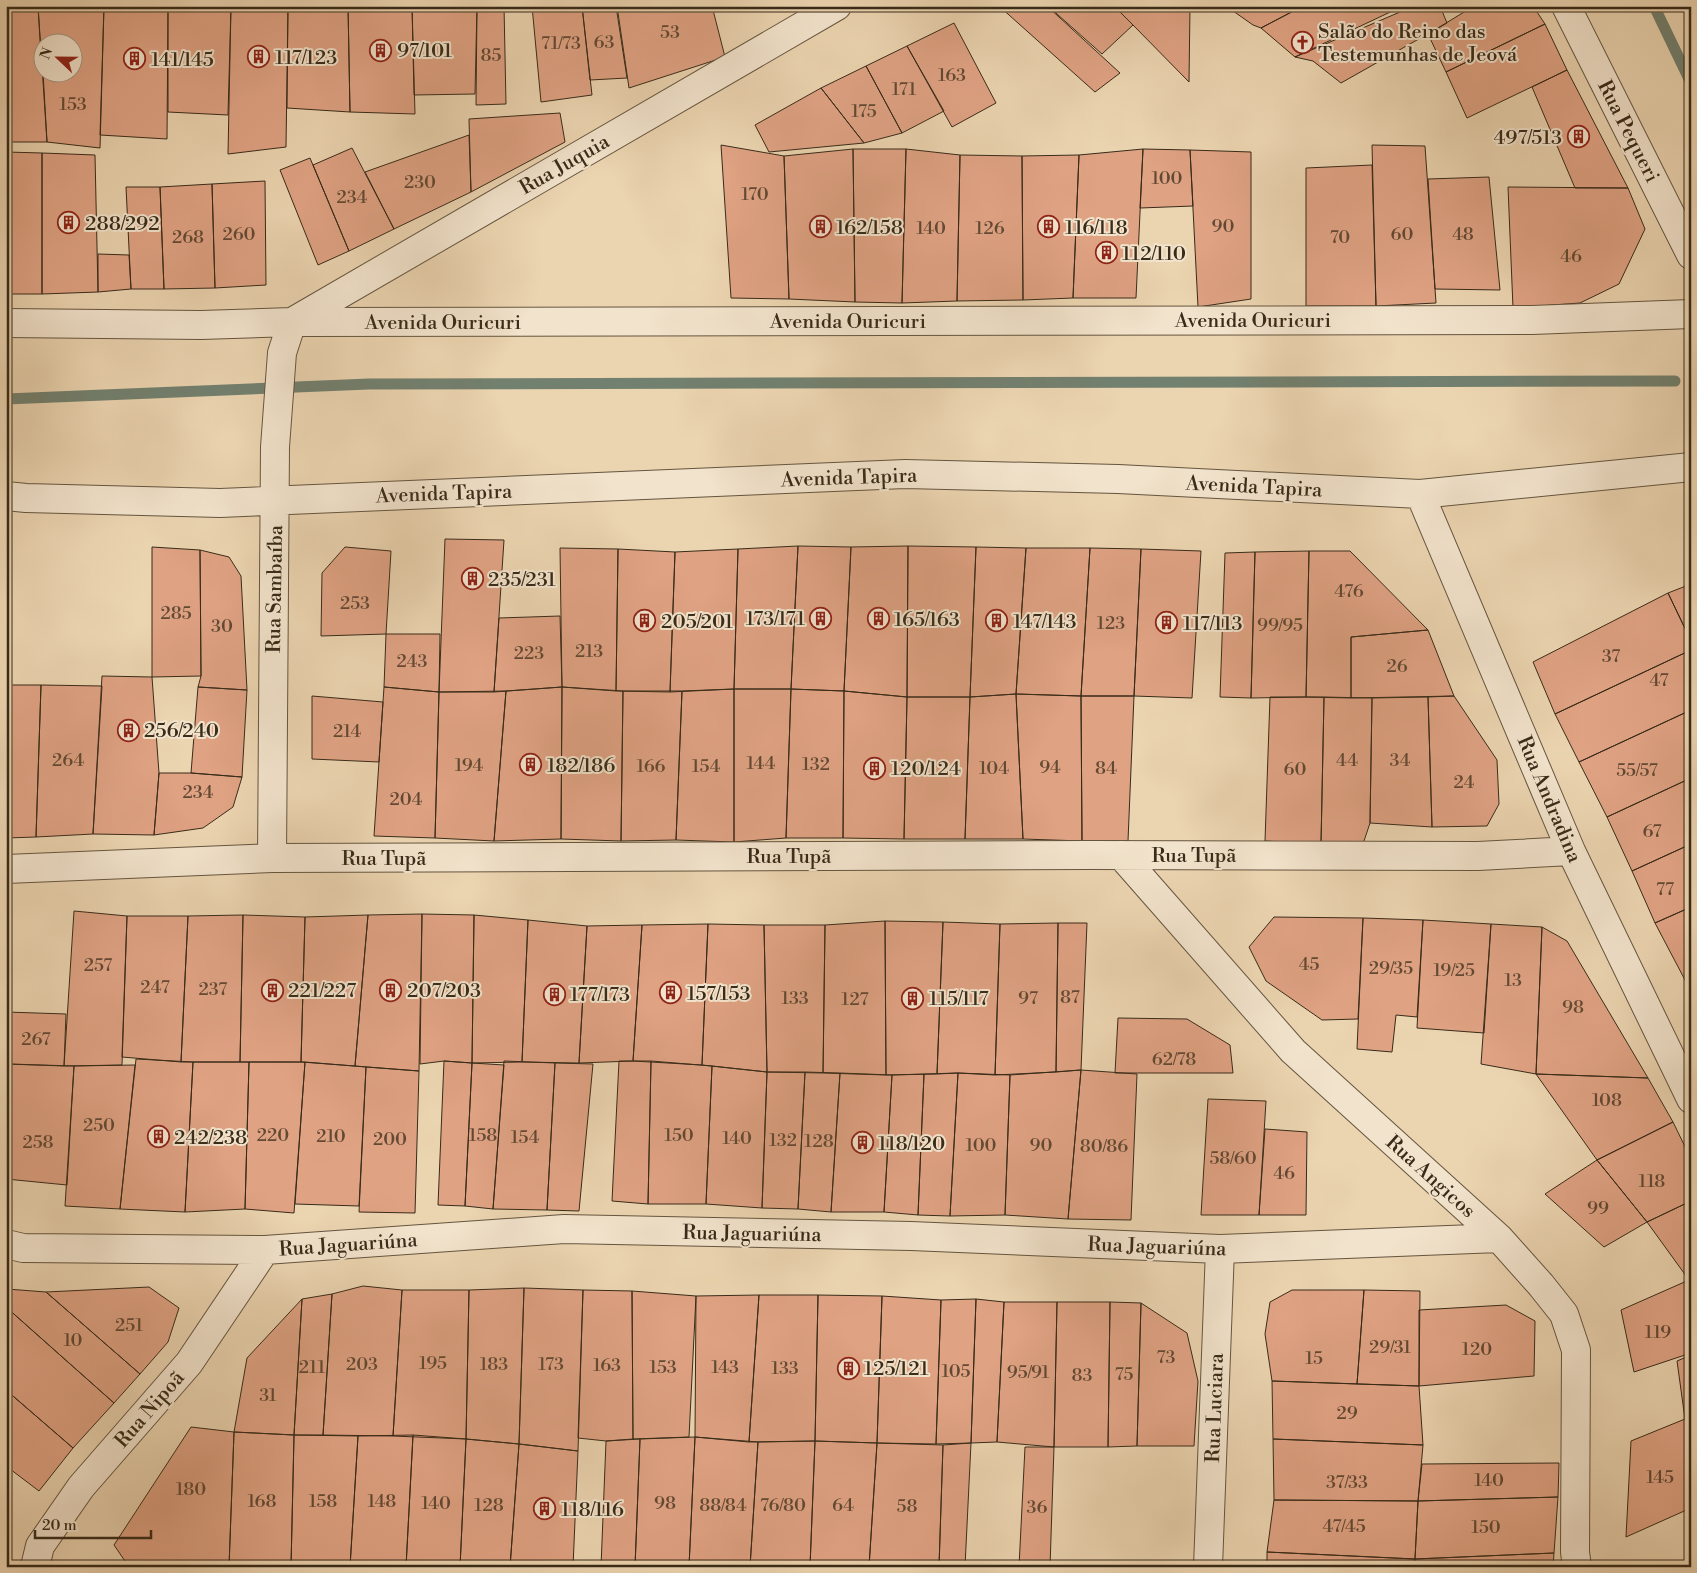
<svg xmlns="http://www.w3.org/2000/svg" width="1697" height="1573" font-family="'Libre Bodoni',serif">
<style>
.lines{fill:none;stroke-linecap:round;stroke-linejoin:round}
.stream{stroke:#72806f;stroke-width:11}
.building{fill:#dfa283;stroke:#382b19}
.minor-casing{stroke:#65553f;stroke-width:30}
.minor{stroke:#f2e3cc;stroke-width:28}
.labels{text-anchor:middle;stroke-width:4;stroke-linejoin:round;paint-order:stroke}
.number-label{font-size:18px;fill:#624934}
.poi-label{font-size:20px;fill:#382b19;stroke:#f2e3cc;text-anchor:start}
.street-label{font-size:20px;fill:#382b19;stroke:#f2e3cc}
</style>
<rect width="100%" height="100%" fill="#ebd4b0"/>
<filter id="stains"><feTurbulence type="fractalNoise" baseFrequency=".004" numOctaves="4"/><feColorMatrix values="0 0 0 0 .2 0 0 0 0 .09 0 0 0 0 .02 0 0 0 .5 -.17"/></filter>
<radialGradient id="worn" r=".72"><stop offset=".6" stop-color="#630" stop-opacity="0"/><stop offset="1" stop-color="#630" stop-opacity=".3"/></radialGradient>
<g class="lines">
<!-- stream -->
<path class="stream" d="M1654,6L1691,83
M6,399L369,384L1675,381"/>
</g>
<!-- building -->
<path class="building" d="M6,6H38L47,142H6Z
M38,6H104L100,148L47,142L43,72H72V42H42V72Z
M104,6H168L167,139L100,135Z
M168,6H231L228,115L168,112Z
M231,6H288L286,147L228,154Z
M288,6H348L350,112L287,108Z
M348,6H412L415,114L350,112Z
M412,6H477L475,94L414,95Z
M477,6H504L506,104L476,105Z
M532,6H582L592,95L541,102Z
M582,6H616L627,78L590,80Z
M617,6H712L725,57L629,88Z
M999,6H1047L1120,73L1095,92Z
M1048,6H1114L1133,25L1102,54Z
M1114,6H1190L1189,82L1133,25Z
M1226,6H1303L1261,28L1253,25Z
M1303,6H1403L1295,57L1261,28Z
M1414,6H1440L1447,23L1341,83L1313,61L1295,57Z
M1474,6H1533L1545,24L1446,72L1428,34Z
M954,23L996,103L952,127L907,46Z
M1545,24L1567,70L1467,118L1446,72Z
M907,46L944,111L902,133L866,66Z
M866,66L902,133L864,143L821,88Z
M1567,70L1628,188H1575L1532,87Z
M821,88L864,143L769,152L755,125Z
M560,113L565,142L471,192L469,119Z
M469,135L471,192L394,229L365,172Z
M721,145L784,156L789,299L731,298Z
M1372,145L1425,146L1436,303L1376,306Z
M352,148L394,229L349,251L313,165Z
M853,149L855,302L789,299L784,156Z
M853,149H906L902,303L855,302Z
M906,149L960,155L957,301L902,303Z
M1143,149L1136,298H1073L1079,155Z
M1143,149L1190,150L1193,206L1140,208Z
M1190,150L1251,152V299L1198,307Z
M6,152L42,153V294H6Z
M42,153L95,155L98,292L42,294Z
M960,155L1022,156L1023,300L957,301Z
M1079,155L1073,298L1023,300L1022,156Z
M310,158L349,251L318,265L280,170Z
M1372,165L1376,306H1306V168Z
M1489,177L1500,290L1435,289L1428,179Z
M265,181L266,285L215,288L212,184Z
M212,184L215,288L164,289L160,187Z
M126,187H160L164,289H131Z
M1508,187L1628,188L1645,229L1619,284L1580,303L1513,308Z
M98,254L129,255L131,289L98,292Z
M445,539L504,540L494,692H439Z
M798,546L791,689H734L738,549Z
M798,546L851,547L844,691L791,689Z
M908,546L907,697L844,691L851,547Z
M908,546L976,547L970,697H907Z
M152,547L200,550L201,676L152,677Z
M345,547L391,551L386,634L321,636L322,573Z
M976,547L1026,548L1016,694L970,697Z
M560,548L618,549L616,691L562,687Z
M1026,548H1090L1081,696L1016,694Z
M1090,548L1141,549L1134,696H1081Z
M618,549L675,552L670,692L616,691Z
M738,549L734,689L670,692L675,552Z
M1141,549L1201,551L1192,698L1134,696Z
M200,550L229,557L241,576L247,690L198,687L201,676Z
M1309,551L1306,697L1251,698L1255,552Z
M1309,551H1350L1428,630L1351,637V698L1306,697Z
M1255,552L1251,698L1220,697L1225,553Z
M1691,584V641L1668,593Z
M1668,593L1691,641V650L1555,714L1533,662Z
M560,616L562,687L494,692L499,618Z
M1428,630L1454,696L1351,698V637Z
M386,634H440L439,692L384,687Z
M1691,650V710L1579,762L1555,714Z
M102,676L152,677L159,773L154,835L93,834Z
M6,685H41L36,837L6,838Z
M41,685L102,686L93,834L36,837Z
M198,687L247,690L242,777L191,773Z
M384,687L439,692L435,838L374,836Z
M562,687L623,691L621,841L561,839Z
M562,687L561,839L494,841L506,691Z
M734,689H791L786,838L734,842Z
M734,689V842L676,840L682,691Z
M791,689L844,691L843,838H786Z
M506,691L494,841L435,838L439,692Z
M623,691H682L676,840L621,841Z
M844,691L907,697L904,839L843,838Z
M1016,694L1081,696L1082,841L1023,839Z
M1016,694L1023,839H965L970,697Z
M312,696L383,702L379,762L312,759Z
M1081,696H1134L1128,841H1082Z
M1454,696L1497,760L1499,804L1487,826L1432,827L1428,697Z
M907,697H970L965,839H904Z
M1270,697H1324L1321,844L1265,841Z
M1324,697L1372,698L1370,823L1363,844H1321Z
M1428,697L1432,827L1370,823L1372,698Z
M1691,710V778L1607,817L1579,762Z
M159,773H191L242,777L233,807L203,828L154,835Z
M1691,778V844L1632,871L1607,817Z
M1691,844V907L1655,923L1632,871Z
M1691,907V978L1685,980L1655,923Z
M74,911L127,916L122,1065L64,1066Z
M422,914L419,1071L355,1066L368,915Z
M422,914L474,915L472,1063L444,1061L420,1064Z
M243,915L240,1062H181L188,916Z
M243,915L305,917L301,1062H240Z
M368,915L355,1066L301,1062L305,917Z
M474,915L528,920L522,1062L472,1063Z
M127,916H188L181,1062L122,1057Z
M1274,917L1363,918L1358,1019L1322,1020L1266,981L1249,947Z
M1363,918L1423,920L1417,1017L1396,1015L1392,1052L1357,1049Z
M528,920L587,926L579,1063L522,1062Z
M1423,920L1491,924L1484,1033L1417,1028Z
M885,921L886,1075L823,1073L825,925Z
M885,921L943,922L937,1074L886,1075Z
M943,922L1000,924L995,1075L958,1073L937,1074Z
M1058,923L1056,1072L995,1075L1000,924Z
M1058,923H1087L1081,1070L1056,1072Z
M708,924L702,1065L633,1061L642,925Z
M708,924L764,925L767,1072L702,1065Z
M1491,924L1542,927L1536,1074L1481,1064Z
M642,925L633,1061L579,1063L587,926Z
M764,925H825L823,1073L767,1072Z
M1542,927L1567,941L1648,1078L1536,1074Z
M1691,978V993L1685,980Z
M6,1012L66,1014L64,1066L6,1064Z
M1118,1018L1187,1019L1230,1045L1233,1073H1115Z
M136,1059L193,1062L185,1212L120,1209Z
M444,1061L472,1063L465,1206L438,1205Z
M504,1061L555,1063L547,1210L493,1209Z
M619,1061H651L648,1204L612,1201Z
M651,1061L712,1066L706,1204H648Z
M193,1062H249L245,1209L185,1212Z
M249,1062H305L294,1213L245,1209Z
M305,1062L366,1067L359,1206L295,1204Z
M472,1063L504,1065L493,1209L465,1206Z
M555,1063L593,1064L579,1211L547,1210Z
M6,1064H10L6,1105Z
M10,1064L74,1066L67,1185L6,1179V1105Z
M135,1065L120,1209L65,1206L74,1066Z
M712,1066L767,1072L762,1208L706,1204Z
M366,1067L419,1071L415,1213L359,1212Z
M1081,1070L1137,1074L1131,1220L1068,1219Z
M1081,1070L1068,1219L1005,1215L1010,1075Z
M767,1072H805L798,1209L762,1208Z
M805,1072L840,1073L831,1212L798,1209Z
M840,1073L892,1075L884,1212H831Z
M958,1073L1010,1075L1005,1215L950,1216Z
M958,1073L950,1216L918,1215L924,1074Z
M924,1074L918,1215L884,1212L892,1075Z
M1536,1074L1648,1078L1673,1122L1597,1160Z
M1208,1099L1266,1101L1259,1215H1201Z
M1673,1122L1691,1159V1201L1647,1222L1597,1160Z
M1265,1129L1307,1132L1306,1215H1259Z
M1597,1160L1647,1222L1604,1247L1545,1194Z
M1691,1201V1279L1689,1280L1647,1222Z
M1689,1280L1691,1286V1353L1634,1372L1621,1310Z
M363,1286L402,1290L393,1436L323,1435L332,1294Z
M149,1287L179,1308L168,1342L140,1374L46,1292Z
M524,1288L519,1444L466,1439L469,1290Z
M524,1288L583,1290L578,1451L519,1444Z
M7,1289L46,1292L140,1374L114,1403L6,1307Z
M402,1290H469L466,1439L393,1436Z
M583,1290L632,1291L633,1439L606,1441L578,1438Z
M1292,1290H1364L1357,1384L1272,1381L1265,1334L1270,1302Z
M1364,1290L1420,1291L1419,1386L1357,1384Z
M632,1291L696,1296L689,1437L633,1439Z
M332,1294L323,1435H294L302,1299Z
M759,1295L749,1442L695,1437L696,1296Z
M759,1295H818L815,1441L749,1442Z
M818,1295L882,1296L877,1443L815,1441Z
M882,1296L941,1300L936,1444L877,1443Z
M302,1299L294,1435L234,1432L247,1358Z
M976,1299L971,1443L936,1444L941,1300Z
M976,1299L1004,1302L997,1442L971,1443Z
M1004,1302H1057L1054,1447L997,1442Z
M1057,1302H1110L1108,1447H1054Z
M1110,1302L1141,1303L1137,1446L1108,1447Z
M1141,1303L1187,1333L1198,1381L1194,1446H1137Z
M1506,1305L1535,1321L1534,1376L1419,1386V1310Z
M6,1307L114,1403L73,1448L6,1390Z
M1691,1355V1417L1685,1419L1677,1361Z
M1272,1381L1419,1386L1423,1445L1273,1439Z
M6,1390L73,1448L39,1491L6,1466Z
M1691,1417V1447L1685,1419Z
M1685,1419L1691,1447V1508L1626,1537L1631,1441Z
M191,1427L234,1432L229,1567H129L114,1545Z
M234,1432L294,1435L291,1567H229Z
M294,1435L358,1436L350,1567H291Z
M413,1435L466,1439L460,1567H406Z
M413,1435L406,1567H350L358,1436Z
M695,1437L758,1442L750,1567H689Z
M695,1437L689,1567H635L640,1439Z
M466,1439L519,1444L510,1567H460Z
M640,1439L635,1567H601L606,1441Z
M1273,1439L1423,1445L1418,1501L1274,1500Z
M815,1441L877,1443L869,1567H810Z
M815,1441L810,1567H750L758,1442Z
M877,1443L943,1445L939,1567H869Z
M971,1443L965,1567H939L943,1445Z
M519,1444L578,1451L573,1567H510Z
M1025,1447H1054L1050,1567H1019Z
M1559,1463L1558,1497L1418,1501L1422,1464Z
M1558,1497L1554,1553L1415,1559L1418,1501Z
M1274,1500L1418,1501L1415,1559L1267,1552Z
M1267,1552L1415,1559L1414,1567H1267Z
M1554,1553L1553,1567H1414L1415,1559Z"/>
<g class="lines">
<defs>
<path id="minor" d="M1566,6L1691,255
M6,323L201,325L292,322L1532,320L1691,314
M1420,494L1571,851L1691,1099
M6,496L26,498L220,503L905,474L1118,479L1420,494L1691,467
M1121,855L1293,1051L1499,1238L1541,1285L1564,1314L1576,1350L1575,1552L1577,1567
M272,858L275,447L282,353L292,322L837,6
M6,869L272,858L1090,855L1478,856L1571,851
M6,1244L23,1248L265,1250L564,1229L911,1236L1220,1249L1499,1238
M35,1567L40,1546L81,1487L189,1363L265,1250
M1208,1567L1220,1249"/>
</defs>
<!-- minor casing -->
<use href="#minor" class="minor-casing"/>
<!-- minor -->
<use href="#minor" class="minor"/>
</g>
<!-- icons -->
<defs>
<symbol id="church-ring" viewBox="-11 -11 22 22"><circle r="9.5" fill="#f2e3cc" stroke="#8f2418" stroke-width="1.5"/><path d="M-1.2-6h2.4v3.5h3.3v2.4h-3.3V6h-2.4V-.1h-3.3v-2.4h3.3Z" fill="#8f2418"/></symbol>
<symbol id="building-ring" viewBox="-11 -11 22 22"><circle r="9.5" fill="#f2e3cc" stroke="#8f2418" stroke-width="1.5"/><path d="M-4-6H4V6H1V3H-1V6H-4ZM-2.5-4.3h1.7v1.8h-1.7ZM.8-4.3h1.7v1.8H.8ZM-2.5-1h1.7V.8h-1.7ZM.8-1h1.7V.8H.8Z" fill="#8f2418"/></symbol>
</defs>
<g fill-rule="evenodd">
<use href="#church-ring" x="1290" y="30" width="25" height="25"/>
<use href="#building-ring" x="368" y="38" width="25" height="25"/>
<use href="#building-ring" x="246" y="44" width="25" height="25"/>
<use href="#building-ring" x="122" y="46" width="25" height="25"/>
<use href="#building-ring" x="1566" y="124" width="25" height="25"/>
<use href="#building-ring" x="56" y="210" width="25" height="25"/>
<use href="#building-ring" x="808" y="214" width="25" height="25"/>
<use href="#building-ring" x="1036" y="214" width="25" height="25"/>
<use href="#building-ring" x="1094" y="240" width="25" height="25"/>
<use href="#building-ring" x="460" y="566" width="25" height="25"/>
<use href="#building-ring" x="808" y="606" width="25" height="25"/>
<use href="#building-ring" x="866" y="606" width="25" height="25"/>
<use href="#building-ring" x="632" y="608" width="25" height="25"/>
<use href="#building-ring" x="984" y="608" width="25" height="25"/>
<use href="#building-ring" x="1154" y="610" width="25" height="25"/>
<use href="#building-ring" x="116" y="718" width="25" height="25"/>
<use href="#building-ring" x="518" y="752" width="25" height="25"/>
<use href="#building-ring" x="862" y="756" width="25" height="25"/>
<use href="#building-ring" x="260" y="978" width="25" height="25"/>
<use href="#building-ring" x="378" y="978" width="25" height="25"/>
<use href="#building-ring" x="658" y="980" width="25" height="25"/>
<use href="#building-ring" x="542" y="982" width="25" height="25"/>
<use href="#building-ring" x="900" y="986" width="25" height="25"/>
<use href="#building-ring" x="146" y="1124" width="25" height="25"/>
<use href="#building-ring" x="850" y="1130" width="25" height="25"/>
<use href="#building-ring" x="836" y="1356" width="25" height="25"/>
<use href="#building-ring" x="532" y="1496" width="25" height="25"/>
</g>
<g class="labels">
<!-- number labels -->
<g class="number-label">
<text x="670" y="38">53</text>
<text x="604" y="48">63</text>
<text x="561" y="49">71/73</text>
<text x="491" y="61">85</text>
<text x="952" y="81">163</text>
<text x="904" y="95">171</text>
<text x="73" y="110">153</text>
<text x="864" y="117">175</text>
<text x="1167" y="184">100</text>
<text x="420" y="188">230</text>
<text x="755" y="200">170</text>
<text x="352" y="203">234</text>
<text x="1223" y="232">90</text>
<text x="931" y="234">140</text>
<text x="990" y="234">126</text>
<text x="239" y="240">260</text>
<text x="1402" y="240">60</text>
<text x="1463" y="240">48</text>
<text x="188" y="243">268</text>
<text x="1340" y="243">70</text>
<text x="1571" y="262">46</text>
<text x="1349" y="597">476</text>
<text x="355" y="609">253</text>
<text x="176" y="619">285</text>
<text x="1111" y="629">123</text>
<text x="1280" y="631">99/95</text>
<text x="222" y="632">30</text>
<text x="589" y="657">213</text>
<text x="529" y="659">223</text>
<text x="1611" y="662">37</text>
<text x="412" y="667">243</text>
<text x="1397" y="672">26</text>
<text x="1659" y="686">47</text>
<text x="347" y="737">214</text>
<text x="68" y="766">264</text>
<text x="1347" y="766">44</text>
<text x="1400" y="766">34</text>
<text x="761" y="769">144</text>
<text x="816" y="770">132</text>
<text x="469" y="771">194</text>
<text x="651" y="772">166</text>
<text x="706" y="772">154</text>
<text x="1050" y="773">94</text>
<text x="994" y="774">104</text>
<text x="1106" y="774">84</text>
<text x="1295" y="775">60</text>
<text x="1637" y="776">55/57</text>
<text x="1464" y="788">24</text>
<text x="198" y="798">234</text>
<text x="406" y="805">204</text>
<text x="1652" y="837">67</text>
<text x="1665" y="895">77</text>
<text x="1309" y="970">45</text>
<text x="98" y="971">257</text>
<text x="1391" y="974">29/35</text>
<text x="1454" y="976">19/25</text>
<text x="1513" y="986">13</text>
<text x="155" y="993">247</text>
<text x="213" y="995">237</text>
<text x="1070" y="1003">87</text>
<text x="795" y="1004">133</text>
<text x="1028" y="1004">97</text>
<text x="855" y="1005">127</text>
<text x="1573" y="1013">98</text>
<text x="36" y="1045">267</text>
<text x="1174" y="1065">62/78</text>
<text x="1607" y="1106">108</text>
<text x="99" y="1131">250</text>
<text x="273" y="1141">220</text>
<text x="483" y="1141">158</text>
<text x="679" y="1141">150</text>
<text x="331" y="1142">210</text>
<text x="525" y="1143">154</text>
<text x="737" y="1144">140</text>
<text x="390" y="1145">200</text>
<text x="783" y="1146">132</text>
<text x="819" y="1147">128</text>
<text x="38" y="1148">258</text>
<text x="981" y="1151">100</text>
<text x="1041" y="1151">90</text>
<text x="1104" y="1152">80/86</text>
<text x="1233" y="1164">58/60</text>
<text x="1284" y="1179">46</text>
<text x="1652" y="1187">118</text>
<text x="1598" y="1214">99</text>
<text x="129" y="1331">251</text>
<text x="1658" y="1338">119</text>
<text x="73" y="1346">10</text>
<text x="1390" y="1353">29/31</text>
<text x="1477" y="1355">120</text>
<text x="1166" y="1363">73</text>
<text x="1314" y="1364">15</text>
<text x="433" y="1369">195</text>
<text x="362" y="1370">203</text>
<text x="494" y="1370">183</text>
<text x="551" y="1370">173</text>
<text x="607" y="1371">163</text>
<text x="312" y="1373">211</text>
<text x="663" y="1373">153</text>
<text x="725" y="1373">143</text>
<text x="785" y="1374">133</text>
<text x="956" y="1377">105</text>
<text x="1028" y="1378">95/91</text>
<text x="1124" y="1380">75</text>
<text x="1082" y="1381">83</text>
<text x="268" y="1401">31</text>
<text x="1347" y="1419">29</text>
<text x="1660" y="1483">145</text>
<text x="1489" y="1486">140</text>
<text x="1347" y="1488">37/33</text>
<text x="191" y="1495">180</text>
<text x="262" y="1507">168</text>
<text x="323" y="1507">158</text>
<text x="382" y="1507">148</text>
<text x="436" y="1509">140</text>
<text x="665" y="1509">98</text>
<text x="489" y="1511">128</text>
<text x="723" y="1511">88/84</text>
<text x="783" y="1511">76/80</text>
<text x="843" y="1511">64</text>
<text x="907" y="1512">58</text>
<text x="1037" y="1513">36</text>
<text x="1344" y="1532">47/45</text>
<text x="1486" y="1533">150</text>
</g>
<!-- poi labels -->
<g class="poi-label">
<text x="1318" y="38">Salão do Reino das<tspan x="1318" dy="23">Testemunhas de Jeová</tspan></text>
<text x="397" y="57">97/101</text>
<text x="275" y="64">117/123</text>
<text x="151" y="66">141/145</text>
<text x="1562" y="144" text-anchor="end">497/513</text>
<text x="85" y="230">288/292</text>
<text x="836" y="234">162/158</text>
<text x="1065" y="234">116/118</text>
<text x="1122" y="260">112/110</text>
<text x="488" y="586">235/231</text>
<text x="805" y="625" text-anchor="end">173/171</text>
<text x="894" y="626">165/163</text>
<text x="661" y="628">205/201</text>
<text x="1013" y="628">147/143</text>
<text x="1183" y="630">117/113</text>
<text x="144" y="737">256/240</text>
<text x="547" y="772">182/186</text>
<text x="891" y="775">120/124</text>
<text x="288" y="997">221/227</text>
<text x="407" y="997">207/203</text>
<text x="687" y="1000">157/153</text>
<text x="570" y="1001">177/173</text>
<text x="929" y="1005">115/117</text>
<text x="174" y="1144">242/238</text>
<text x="878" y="1150">118/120</text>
<text x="864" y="1375">125/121</text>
<text x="561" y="1516">118/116</text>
</g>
<!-- street labels -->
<g class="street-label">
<text transform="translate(1629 131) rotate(63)" y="7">Rua Pequeri</text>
<text transform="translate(564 164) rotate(-30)" y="7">Rua Juquia</text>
<text x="1253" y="327">Avenida Ouricuri</text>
<text x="848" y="328">Avenida Ouricuri</text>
<text x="443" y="329">Avenida Ouricuri</text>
<text transform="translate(849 477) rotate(-2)" y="7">Avenida Tapira</text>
<text transform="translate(1254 486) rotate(3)" y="7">Avenida Tapira</text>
<text transform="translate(444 493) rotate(-2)" y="7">Avenida Tapira</text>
<text transform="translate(274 589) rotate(-89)" y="7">Rua Sambaíba</text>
<text transform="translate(1550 799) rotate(67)" y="7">Rua Andradina</text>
<text x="1194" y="862">Rua Tupã</text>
<text x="789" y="863">Rua Tupã</text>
<text x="384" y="865">Rua Tupã</text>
<text transform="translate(1431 1176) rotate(42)" y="7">Rua Angicos</text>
<text transform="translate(752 1233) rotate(1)" y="7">Rua Jaguariúna</text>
<text transform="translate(348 1244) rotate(-4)" y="7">Rua Jaguariúna</text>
<text transform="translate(1157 1246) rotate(2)" y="7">Rua Jaguariúna</text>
<text transform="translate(1214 1408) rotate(-88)" y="7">Rua Luciara</text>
<text transform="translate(149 1409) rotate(-49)" y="7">Rua Nipoã</text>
</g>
</g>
<!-- margin -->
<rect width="1697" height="1573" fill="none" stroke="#ebd4b0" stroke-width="25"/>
<rect x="8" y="8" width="1682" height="1558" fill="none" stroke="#382b19" stroke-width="2.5"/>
<rect x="12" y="12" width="1672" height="1548" fill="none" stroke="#382b19"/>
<!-- north arrow -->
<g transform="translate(58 58) rotate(292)"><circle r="24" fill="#f2e3cc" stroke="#a89984"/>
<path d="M0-4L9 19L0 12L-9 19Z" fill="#8f2418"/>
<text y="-8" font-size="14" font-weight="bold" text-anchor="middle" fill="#382b19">N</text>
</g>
<!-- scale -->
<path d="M35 1530v8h116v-8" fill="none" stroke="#382b19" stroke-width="2.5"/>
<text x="42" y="1530" font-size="15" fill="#382b19" stroke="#f2e3cc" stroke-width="4" paint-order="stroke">20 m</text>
<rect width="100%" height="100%" filter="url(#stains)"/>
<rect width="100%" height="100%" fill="url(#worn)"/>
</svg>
